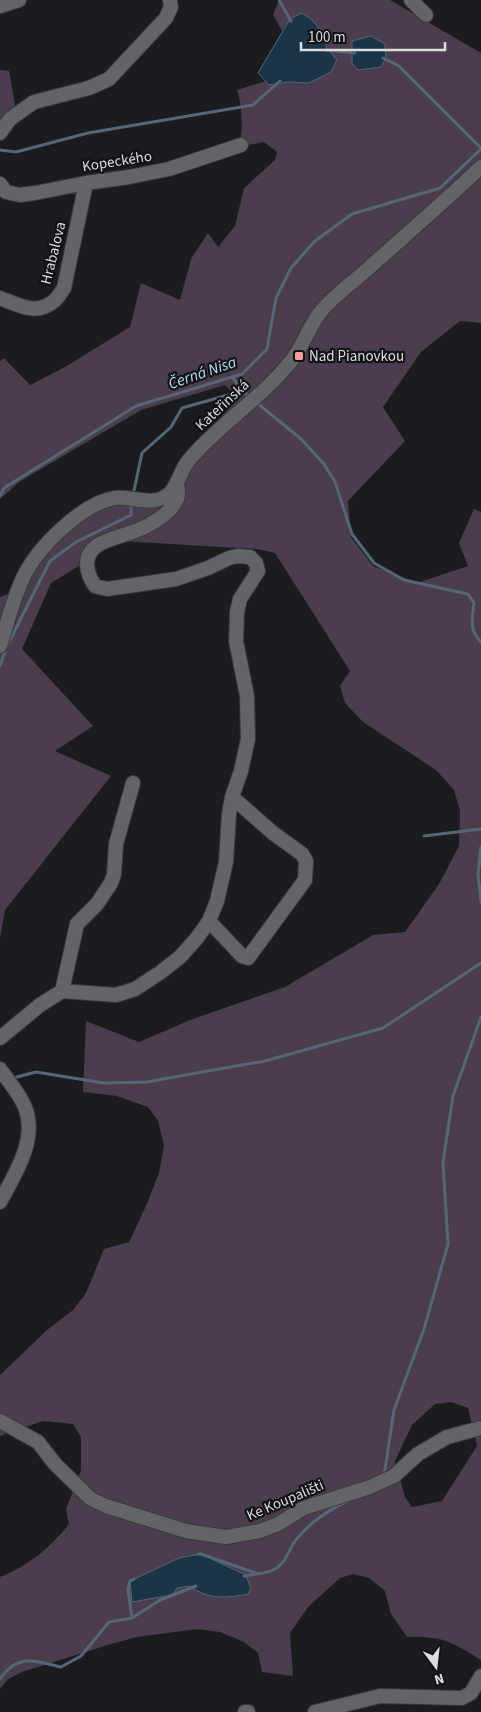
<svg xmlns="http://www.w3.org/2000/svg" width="481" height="1712" font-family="'Source Sans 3',sans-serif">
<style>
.green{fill:#4b3c4e;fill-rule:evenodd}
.water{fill:#1b3447;stroke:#556775}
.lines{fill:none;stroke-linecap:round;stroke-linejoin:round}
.stream{stroke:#556775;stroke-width:3}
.minor-casing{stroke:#3a3a3d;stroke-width:16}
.minor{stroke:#636368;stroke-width:14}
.poi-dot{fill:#f59b9d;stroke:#121316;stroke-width:2}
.labels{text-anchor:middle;stroke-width:4.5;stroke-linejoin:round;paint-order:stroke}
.street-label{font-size:15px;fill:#dddde0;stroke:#121316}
.poi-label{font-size:15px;fill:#dddde0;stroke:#121316;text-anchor:start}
.water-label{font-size:16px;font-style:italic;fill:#b5ddfd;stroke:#121316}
</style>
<rect width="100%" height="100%" fill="#1b1c1f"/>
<!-- green -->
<path class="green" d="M279,0H390L481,53V323L460,321L421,352L383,407L405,441L348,501L351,537L373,566L417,583L468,566L459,543L474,509L481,512V1660C451,1641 443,1636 407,1637L391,1614L385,1591L369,1578L353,1574L340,1578L308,1607L290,1633L293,1676L262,1672L258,1653L244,1642L220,1632L197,1629L137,1637L111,1644L22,1672L8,1679L0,1689V1577C28,1566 50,1548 69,1524L66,1509L81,1470V1437L73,1424L43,1421L0,1436V1375L47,1330L73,1310L86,1293L104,1249L129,1242L146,1206L159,1173L164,1145L158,1121L148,1107L117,1096L83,1092L86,1021L139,1042L190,1020L285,987L373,935L405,932L439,884L459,846L460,811L454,790L436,770L363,722L345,703L340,686L350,671L275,553L257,549L120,541L51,583L22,649L93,726L55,751L111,776L5,910L0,938V597L8,594L28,559L92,501L161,494L187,456L231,406L237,397L225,385L141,410L19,482L0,499V361L4,358L30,385L65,367L130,327L141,283L180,300L191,259L208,233L218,247L235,226L244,188L275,160L277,152L264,142L238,147C244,135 242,103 237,90L266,81L269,85L288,82L309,83L331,53L326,47L324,36L312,20L290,19L282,31L273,15ZM451,1402L468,1408L477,1446L442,1501L412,1507L405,1497L395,1461L412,1425L435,1404ZM201,1554L218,1563L196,1590L191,1586L177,1588L172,1595L132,1602L131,1581L179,1558Z
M0,70L9,71L16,110L0,124Z"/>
<!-- water -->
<path class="water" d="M302,13L312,20L325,36L326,47L337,60L331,72L309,83L288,82L269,85L258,73L290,19Z
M371,36L385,44L386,58L381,67L358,70L352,63V41Z
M201,1554L246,1575L251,1589L248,1594C228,1598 207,1600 190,1586L177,1588L172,1595L132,1602L130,1581L179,1558Z"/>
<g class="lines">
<!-- stream -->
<path class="stream" d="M279,0L291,21
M326,50L355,53
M383,58L399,66L481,148
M0,150L16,152L88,133L253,105L280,81
M233,378L242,391L250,397
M257,403L301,439L324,464L335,482L352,534L374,563L404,580L468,594L474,603C472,619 469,630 481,642
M133,495L142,453L171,427L182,408L242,391
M0,496L4,488L136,406L242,374L267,349L276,298L291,268L315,241L352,214L440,188L481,149
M0,666L6,648L50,561L76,542L131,515V504
M424,836L481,829
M481,847L478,874L481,902
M13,1078L36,1072L104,1083L146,1082L265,1061L383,1028L481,963
M384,1476L394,1410L424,1329L448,1244L443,1162L453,1096L481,1017
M198,1554H201L256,1573
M244,1576C253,1574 267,1574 275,1569C286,1563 288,1551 295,1541C307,1525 329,1509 348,1501
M132,1618L128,1589L130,1581L134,1579
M0,1679C18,1653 35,1661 61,1667L81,1656L109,1622L132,1618L160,1600L196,1586"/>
<defs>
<path id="minor" d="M411,0L426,15
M0,6L19,0
M0,133L10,119L34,102L89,88L109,79L166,18L171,7L170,0
M0,184L6,192L20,195L35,193L86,183L129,177L169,169L241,145
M0,298C18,305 37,316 54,301C58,298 61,292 64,288L86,183
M0,646C7,624 13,599 23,578C37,548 82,503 115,498C134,496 154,508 170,493C179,484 180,470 189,460C219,424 262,398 292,360C304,345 310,323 323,309C337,293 356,280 371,266C408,233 445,201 481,167
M209,921L242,956L248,958L305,880L306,861L302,854L273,833L232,797
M62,991L77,924L97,904L111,883L114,874L116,844L133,783
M0,1038L40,1005L62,991L116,995L135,989L161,972L180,957L197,938L209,921L217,901L226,862L229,814L232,797L241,771L248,739L247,696L236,641L237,612L240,599L258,571L256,563L250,557L238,556L229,558L208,568L176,579L107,589L95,586C86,573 82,555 98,545C109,538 123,536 135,531C149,526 175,512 178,495C178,491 178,487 177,483
M0,1069C7,1079 16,1090 22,1101C41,1135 16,1172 0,1202
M0,1421L38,1442L55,1464L91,1499L106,1506L186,1531L226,1537L260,1531L278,1524L304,1508L370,1487L394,1476L418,1454L447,1437L481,1428
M245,1712H248
M315,1712L380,1696L462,1698L471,1693L481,1676"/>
</defs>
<!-- minor casing -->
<use href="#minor" class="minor-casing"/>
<!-- minor -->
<use href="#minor" class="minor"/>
</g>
<!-- markers -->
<rect class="poi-dot" x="294" y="351" width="10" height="10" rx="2.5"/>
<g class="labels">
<!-- street labels -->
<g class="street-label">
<text transform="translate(117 161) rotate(-9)" y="5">Kopeckého</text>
<text transform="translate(53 253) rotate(-76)" y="5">Hrabalova</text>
<text transform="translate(222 405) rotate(-43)" y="5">Kateřinská</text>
<text transform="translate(285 1500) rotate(-23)" y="5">Ke Koupališti</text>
</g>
<!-- poi labels -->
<g class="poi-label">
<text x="309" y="361">Nad Pianovkou</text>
</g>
<!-- water labels -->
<g class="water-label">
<text transform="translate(202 372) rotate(-19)" y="6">Černá Nisa</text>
</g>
</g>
<!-- north arrow -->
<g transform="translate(436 1667) rotate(165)" stroke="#121316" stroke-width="4" paint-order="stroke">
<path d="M0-4L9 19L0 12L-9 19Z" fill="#dddde0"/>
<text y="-8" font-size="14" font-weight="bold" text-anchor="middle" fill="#dddde0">N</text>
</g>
<!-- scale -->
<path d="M301 42v8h144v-8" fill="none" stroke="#dddde0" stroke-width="2.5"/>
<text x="308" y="42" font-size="15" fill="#dddde0" stroke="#121316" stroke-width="4" paint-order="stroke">100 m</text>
</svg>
